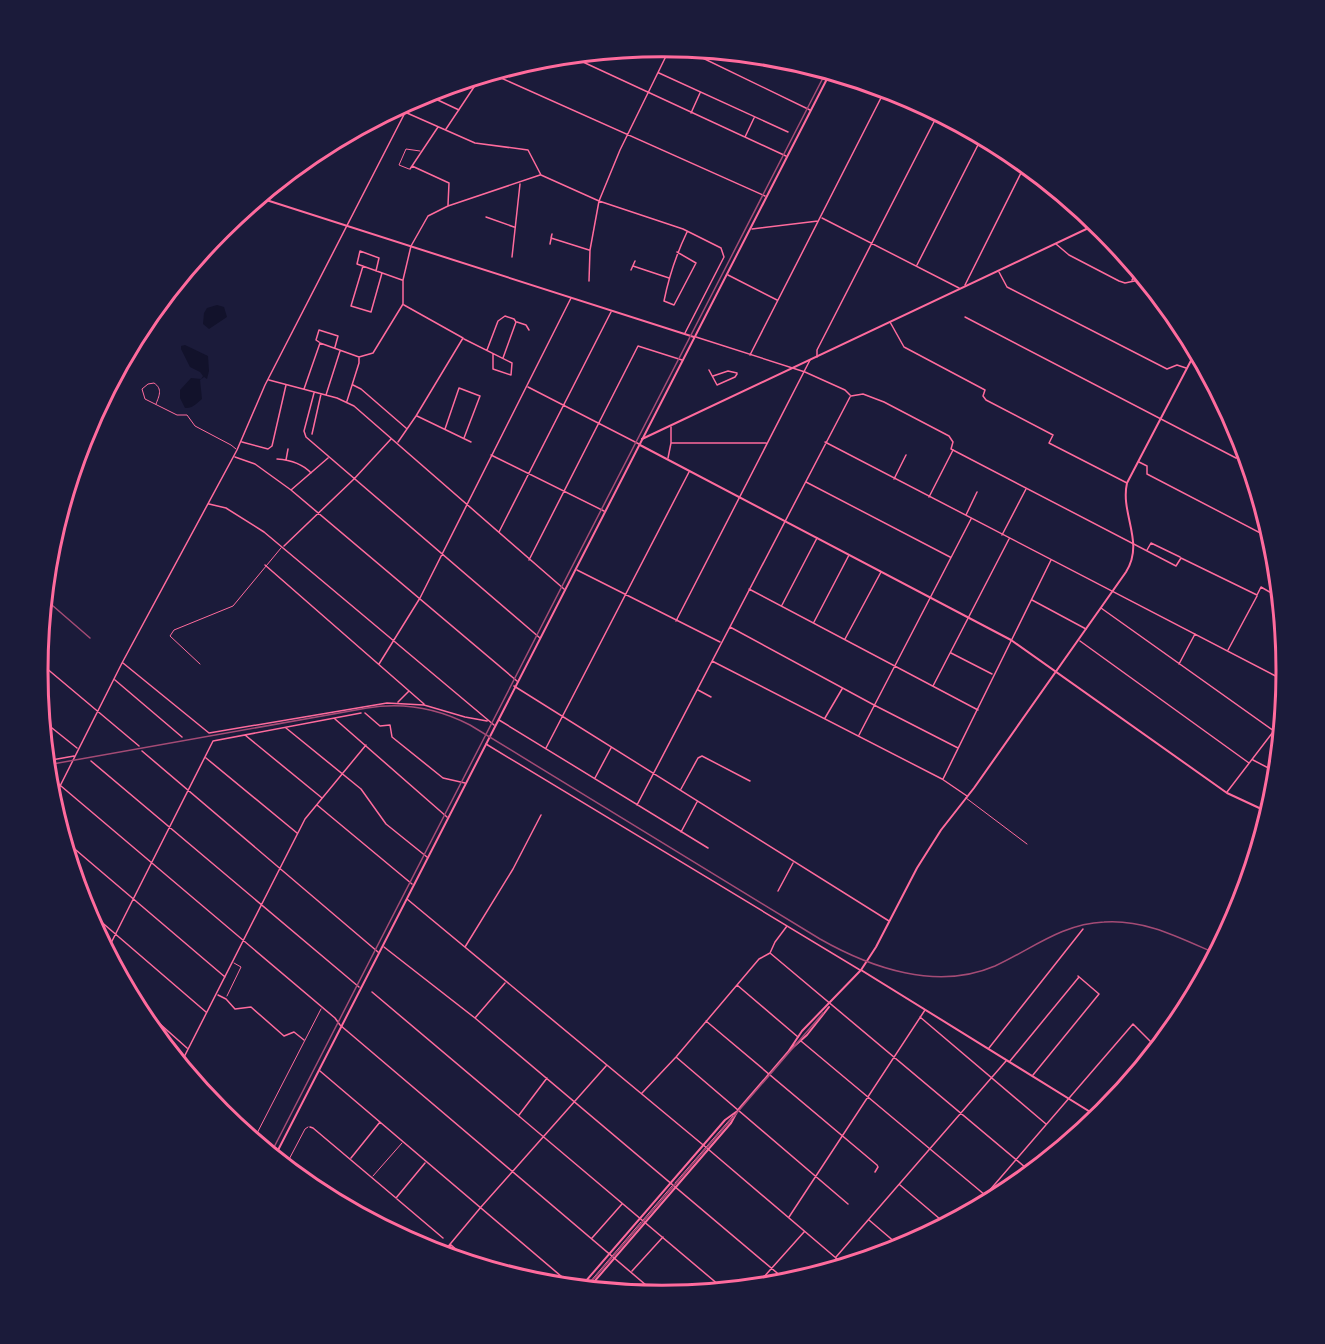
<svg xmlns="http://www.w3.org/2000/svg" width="1325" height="1344" font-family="'Nunito Sans',sans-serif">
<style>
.water{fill:#12122b}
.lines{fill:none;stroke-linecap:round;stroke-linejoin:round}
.service{stroke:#ff6b9d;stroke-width:1}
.pedestrian{stroke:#ff6b9d;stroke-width:1.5}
.minor{stroke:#ff6b9d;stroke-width:1.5}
.tertiary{stroke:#ff6b9d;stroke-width:2}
.secondary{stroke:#ff6b9d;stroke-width:2}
.tram{stroke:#a44b75;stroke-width:1.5}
.rail{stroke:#a44b75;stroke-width:1.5}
.rim{fill:none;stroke:#ff6b9d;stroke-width:3}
</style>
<rect width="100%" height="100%" fill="#1b1b3a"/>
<!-- water -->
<path class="water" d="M217,305L224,307L227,317L209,329L203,324L204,313L207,308Z
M185,345L208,356L209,371L207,379L204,377L200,380L202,399C197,403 192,409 185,408L180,398V390L191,378L201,379L203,376L200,372L190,367L181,349V346Z"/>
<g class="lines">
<!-- service -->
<path class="service" d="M409,169L399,165L406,149L420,151
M156,404C159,396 163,389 154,383L148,384L142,389L145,399L177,415H187L195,426L231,445L236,449
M200,664L170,636L174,630L233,606L281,548
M966,798L1027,844
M227,996L241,967L234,963
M253,1141L321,1009
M285,1167L305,1129L308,1127
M373,1176L402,1143
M675,1183L733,1116
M643,1220L672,1186
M584,1289L641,1222"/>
<!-- pedestrian -->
<path class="pedestrian" d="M965,317L1236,458
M929,497L953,450
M1002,535L1026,489
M1228,650L1257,596
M397,1199L443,1238"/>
<!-- minor -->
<path class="minor" d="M684,49L810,110
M570,56L786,156
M659,73L788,132
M492,74L765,196
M425,94L459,110
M407,113L475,143L528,150L541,175L599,201L683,229L721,248L724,257L685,333
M691,113L700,93
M446,129L476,84
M745,137L754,118
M412,166L449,183L448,205
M410,169L438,127
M486,217L514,227
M822,218L959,288
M752,229L818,221
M1086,229L1092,220
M552,234L551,238L589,250
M550,244L551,239
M1056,244L1069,255L1119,281L1125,283L1139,280L1151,286
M677,252L696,263L674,305L664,301C669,276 676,255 687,232
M512,257L520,184
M917,265L982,137
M363,266L351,306L371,312L382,273
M633,266L669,278
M631,270L635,261
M376,271L379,258L360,251L357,264L402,280
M999,272L1007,287L1167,369L1177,365L1186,368
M728,275L777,300
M1132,280L1137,270
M589,281L590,250L599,201L620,150L670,48
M965,285L1025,165
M517,322L526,325L529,330
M890,322L904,347L985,390L983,396L986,400L1053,435L1049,443L1127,483
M696,337L805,372L845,390L850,395
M464,339L512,363L511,375L493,369V354
M319,342L316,340L319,330L338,336L335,347
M487,350L498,321L505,316L514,319L516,322L503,358
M750,355L885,90
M817,357V350L938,114
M709,370L717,385L735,377L737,374
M713,376L728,371L737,373
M269,380L337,398L354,406L564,589
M353,385L361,389L406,428
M528,387L639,444
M304,389L320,343L359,357L373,353L403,304V280L411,246L428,216L448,206L540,175
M314,393L304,431L306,437L540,638
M326,395L340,351
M851,396L863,394L884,402L949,436L953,442L951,449L1176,566L1181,558L1257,595L1261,587L1280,598
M347,401L359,363V358
M417,416L471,442
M445,429L459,388L480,396L464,438
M312,434L321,394
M242,442L268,449L272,446L286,385
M398,442L416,416L463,338L404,305
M825,442L1287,682
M671,443H766
M491,455L604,511
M235,457L255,464L291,490L517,681
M668,458L671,443V427
M1237,458L1250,465
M277,459C290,460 302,463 311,473
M286,460L288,449
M1139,462L1147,466V474L1272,539
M894,479L906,455
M806,482L950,557
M291,490L328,458
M209,504L226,508L264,532L494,725
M966,515L977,492
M499,532L611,312
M284,546L354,479L391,439
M1147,550L1151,543L1180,557
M529,560L638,346L682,360
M265,565L424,704
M577,570L720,642
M749,589L978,710
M1032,600L1086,629
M782,605L817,538
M1101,608L1281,736
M676,621L810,360
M814,622L849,555
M730,627L874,705L958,748
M845,639L881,572
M1080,641L1249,763
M951,653L992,674
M712,661L942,779L967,796
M39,662L139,746
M123,663L209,733L387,703L424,705L465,717L487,721
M379,664L420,598L571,298
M1179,664L1195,634
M115,680L182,737
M514,686L889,921
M933,686L1009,539
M698,690L711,697
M398,702L409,691
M365,713L380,726L390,725L392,737L443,778L465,783
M825,718L842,689
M335,719L447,817
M42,720L77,748
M499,720L708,848
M286,728L361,789L386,824L427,857
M245,735L322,798
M859,735L971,519
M486,744L860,970
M546,748L689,472
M142,751L378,952
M206,758L297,833
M1253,760L1278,773
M46,761L74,756
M91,761L359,987
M595,778L611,748
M943,779C979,706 1015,633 1051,560
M61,786L335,1018L340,1025L660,1297
M681,789L698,758L702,756L750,781
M1227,792L1283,719
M52,802L122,663L237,450L265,385L411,101
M317,805L412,884
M637,805L850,397
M681,832L697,802
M63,839L225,977
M778,891L793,863
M407,899L708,1149L836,1258L848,1266
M84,907L206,1012
M384,947L475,1018L789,1283
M465,947L513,869L541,815
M107,951L213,741L361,713
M770,953L1032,1173
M737,985L798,1037
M372,992L726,1291
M218,995L226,999L235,1009L251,1007L284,1036L294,1032L304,1040
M133,1000L187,1048
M920,1017L1046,1124
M475,1018L505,983
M706,1021L877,1165L878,1167L875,1172
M801,1041L985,1195L1011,1190
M989,1048L1083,929
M676,1057L848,1204
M1010,1061L1079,977
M180,1065L305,819L366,745
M320,1071L575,1288
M1033,1075L1099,994L1078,976
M642,1093L676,1057L759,959L770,953L775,942L787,926
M207,1097L247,1129
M519,1115L547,1078
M310,1127L313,1128L396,1198L425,1163
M351,1158L380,1122
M900,1185L947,1225
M970,1213L1133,1024L1158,1049
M789,1217L925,1010
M869,1220L903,1249
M592,1238L622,1204
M450,1244L474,1265
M441,1255L481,1207L606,1066
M836,1257L1006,1061
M836,1259L842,1267
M632,1271L663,1237
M754,1288L804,1232"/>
<!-- tertiary -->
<path class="tertiary" d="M260,198L694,337
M642,439L1097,224
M640,445L1011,640L1227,793L1270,813
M861,970L1100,1118
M791,1049L807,1035L829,1007
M579,1289L725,1120L736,1112
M587,1290L731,1123L738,1110L788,1052L802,1031L861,970L876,947L917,868L941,830L974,788L1126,572C1145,542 1120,514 1127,483L1196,351"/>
<!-- secondary -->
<path class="secondary" d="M274,1158L830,73"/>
<!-- tram -->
<path class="tram" d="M270,1155L826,72
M585,1289L823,1013"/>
<!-- rail -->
<path class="rail" d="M45,599L90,638
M47,765L367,708C403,702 437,708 470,725L820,939C871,968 937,991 995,966C1032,949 1061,924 1104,922C1145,919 1180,938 1217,954"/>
</g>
<!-- crop -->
<path d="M0 0H1325V1344H0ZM48 671a614 614 0 1 1 1228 0a614 614 0 1 1-1228 0Z" fill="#1b1b3a" fill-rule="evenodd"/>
<path class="rim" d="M48 671a614 614 0 1 1 1228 0a614 614 0 1 1-1228 0Z"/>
</svg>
